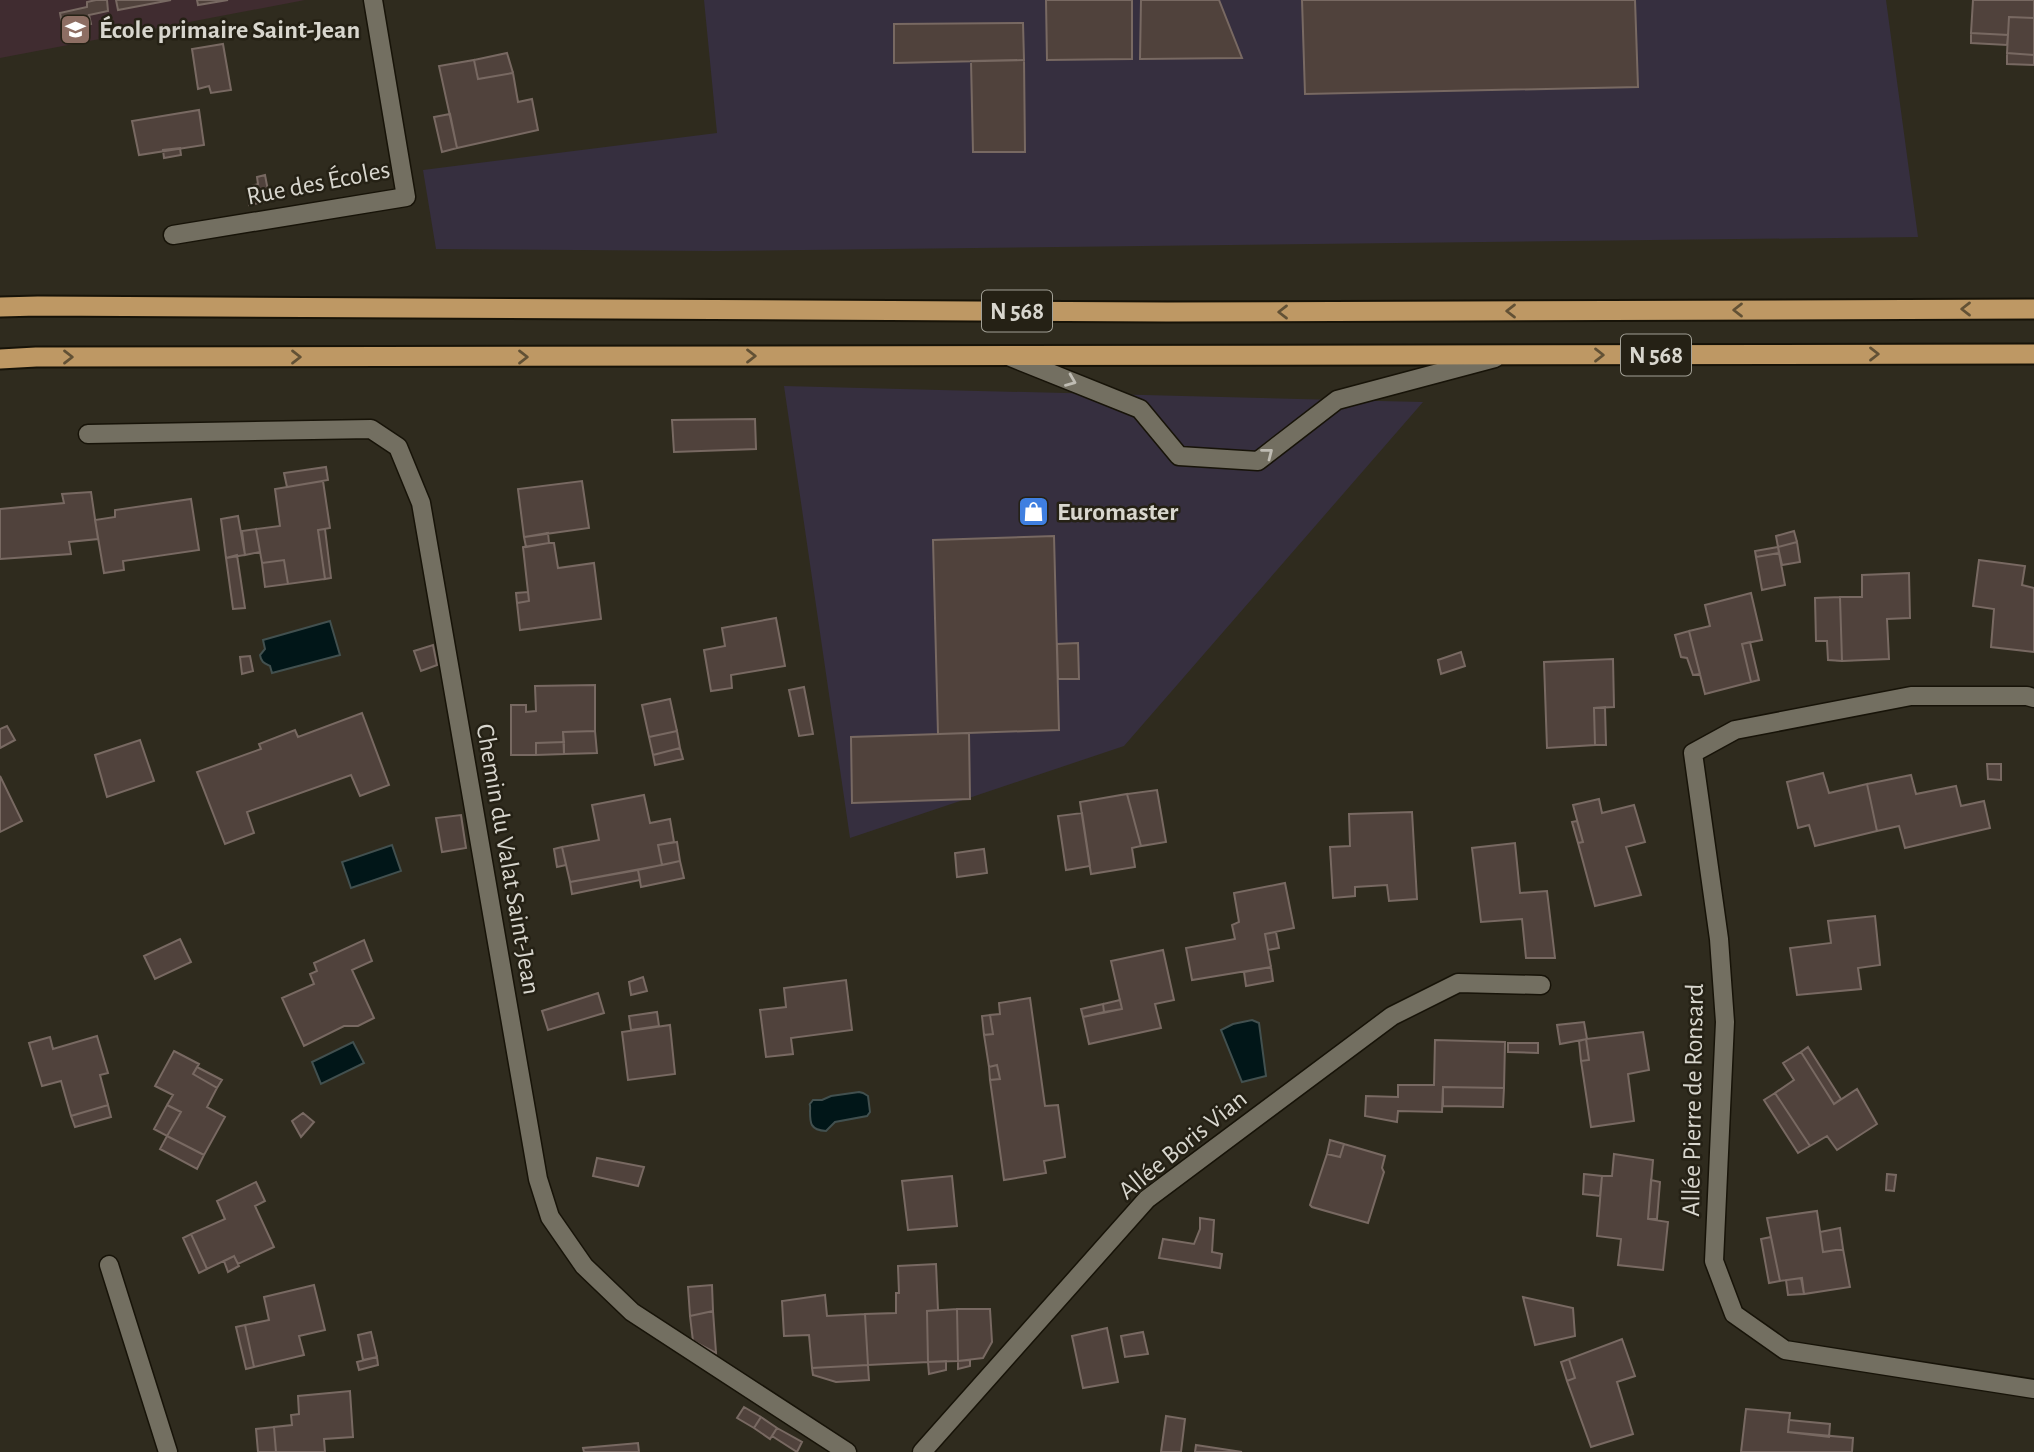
<svg xmlns="http://www.w3.org/2000/svg" width="2034" height="1452" font-family="'Alegreya Sans',sans-serif">
<style>
.industrial{fill:#362f3f}
.education{fill:#402c30}
.water{fill:#011618;stroke:#42504f;stroke-width:2}
.building{fill:#50423c;stroke:#786962;stroke-width:2}
.lines{fill:none;stroke-linecap:round;stroke-linejoin:round}
.service-casing{stroke:#171308;stroke-width:21}
.minor-casing{stroke:#171308;stroke-width:21}
.trunk-casing{stroke:#171308;stroke-width:23}
.service{stroke:#736f61;stroke-width:18}
.minor{stroke:#736f61;stroke-width:18}
.trunk{stroke:#be9864;stroke-width:19}
.oneway{stroke:#625135}
.oneway2{stroke:#bfbcb3}
.labels{text-anchor:middle;stroke-width:5;stroke-linejoin:round;paint-order:stroke}
.shield{fill:#252115;stroke:#a2a096;stroke-width:2}
.shield-label{font-size:24px;font-weight:bold;fill:#d8d6ce}
.poi-label{font-size:26px;font-weight:bold;fill:#d8d6ce;stroke:#252115;text-anchor:start}
.street-label{font-size:26px;fill:#d8d6ce;stroke:#252115}
</style>
<rect width="100%" height="100%" fill="#2f2b1e"/>
<!-- industrial -->
<path class="industrial" d="M704,0H1886L1918,237L717,251L436,249L423,170L717,133Z
M784,386L1337,400L1423,402L1124,746L850,838Z"/>
<!-- education -->
<path class="education" d="M0,0H305L0,58Z"/>
<!-- water -->
<path class="water" d="M330,621L340,655L272,673L270,666C264,663 261,662 260,655L265,649L263,640Z
M392,845L401,871L351,888L342,862Z
M1252,1020L1259,1023L1266,1076L1242,1082L1221,1030L1233,1024Z
M353,1042L364,1063L321,1084L312,1062Z
M859,1092L863,1093L868,1096L870,1112L867,1116L835,1122L826,1131C810,1130 810,1123 810,1111C811,1100 807,1108 813,1100H822L831,1096Z"/>
<!-- building -->
<path class="building" d="M96,0H107L108,11L89,15L91,24L63,29L60,13L87,7V2Z
M116,0H171L118,10Z
M197,0H228L198,5Z
M1046,0H1132V59L1047,60Z
M1141,0H1219L1242,58L1140,59Z
M1302,0H1635L1638,87L1305,94Z
M1973,0H2034V18L2009,17L2008,35L1971,33Z
M2009,17L2034,18V55L2007,53Z
M1023,23L1024,60L894,63V24Z
M1971,33L2008,35L2007,45L1971,43Z
M223,44L231,90L211,93L209,86L198,89L192,49Z
M507,53L513,73L478,79L474,60Z
M2007,53L2034,55V65L2007,64Z
M474,60L478,79L513,73L518,102L532,99L538,130L457,148L439,66Z
M1024,60L1025,152H973L971,61Z
M199,110L204,145L139,155L132,121Z
M450,114L457,148L442,152L434,117Z
M180,148L181,155L164,158L163,150Z
M265,175L270,201L249,205L248,187L258,184L257,177Z
M755,419L756,449L674,452L672,420Z
M326,467L328,480L287,487L284,473Z
M323,481L330,528L318,530L325,579L288,584L284,560L262,563L256,529L280,526L275,489Z
M582,481L589,528L524,537L518,489Z
M91,492L98,539L69,542L71,554L0,559V509L64,503L62,494Z
M191,499L199,550L123,561L124,570L104,573L95,520L115,517V510Z
M238,516L245,555L226,558L221,519Z
M256,529L260,552L245,555L242,531Z
M325,529L331,578L325,579L318,530Z
M1794,531L1797,542L1778,547L1776,536Z
M548,533L549,543L526,547L524,537Z
M1054,536L1059,730L938,734L933,540Z
M1797,542L1800,562L1782,565L1778,547Z
M549,543H554L558,568L594,563L601,619L520,630L517,603L529,601L523,547Z
M1778,547L1779,553L1756,557L1755,551Z
M1779,553L1785,585L1762,590L1756,557Z
M237,555L245,608L233,609L226,558Z
M284,560L288,584L265,587L262,563Z
M1979,560L2025,566L2022,585L2034,588V652L1991,647L1994,609L1973,606Z
M1909,573L1910,618L1887,619L1889,659L1842,661L1840,597H1862V575Z
M528,592L529,601L517,603L516,593Z
M1751,593L1762,640L1742,644L1751,682L1705,694L1689,631L1710,626L1705,605Z
M1840,597L1842,661L1828,660L1827,641H1816L1815,598Z
M776,618L785,666L731,675L732,688L711,691L704,650L725,646L722,628Z
M1689,631L1700,674L1693,675L1687,658L1681,657L1675,635Z
M1750,642L1759,680L1751,682L1742,644Z
M1078,643L1079,679H1058L1057,644Z
M433,645L437,665L421,671L414,651Z
M1461,652L1465,666L1441,674L1438,660Z
M250,656L253,671L242,674L240,657Z
M1613,659L1614,707L1594,708L1595,745L1547,748L1544,662Z
M595,685V731L563,732L564,742L536,743V755H511V705H526V712L536,711L535,686Z
M804,687L813,734L799,736L789,690Z
M670,699L677,731L649,737L642,705Z
M1605,707L1606,745H1595L1594,708Z
M362,713L389,785L360,796L351,775L247,812L254,833L225,844L197,772L261,749L259,744L295,730L298,737Z
M7,726L15,740L0,748V729Z
M595,731L597,753L564,754L563,732Z
M677,731L680,748L653,755L649,737Z
M969,733L970,799L852,803L851,737Z
M140,740L154,781L107,797L95,755Z
M564,742V754L536,755V743Z
M680,748L683,759L655,765L653,755Z
M1987,764H2001V780L1988,779Z
M1823,773L1829,793L1867,784L1877,831L1815,846L1809,825L1798,828L1787,782Z
M1911,775L1916,794L1956,786L1961,806L1984,801L1990,828L1905,848L1899,826L1877,831L1867,784Z
M0,776L22,821L0,832Z
M1157,790L1166,842L1141,846L1127,794Z
M1127,794L1141,846L1132,848L1135,867L1091,874L1080,802Z
M644,795L650,823L670,819L674,842L658,845L662,865L570,882L562,847L599,840L592,805Z
M1599,799L1602,813L1634,805L1645,842L1626,847L1641,895L1595,906L1578,843L1583,842L1573,805Z
M1412,812L1417,899L1389,901L1387,885L1355,887V896L1333,898L1330,847L1350,846L1349,814Z
M1082,813L1090,866L1066,870L1058,816Z
M461,815L466,848L442,852L436,818Z
M1577,821L1583,842L1578,843L1572,822Z
M677,842L680,861L662,865L658,845Z
M1515,843L1520,893L1547,891L1555,958H1526L1522,919L1481,922L1472,848Z
M562,847L566,865L557,867L554,849Z
M984,849L987,873L957,877L955,853Z
M680,861L684,878L641,887L638,870Z
M638,870L640,880L572,894L570,882Z
M1285,883L1294,928L1265,934L1271,967L1192,980L1186,948L1235,939L1232,925L1239,922L1234,893Z
M1875,916L1880,965L1858,968L1861,989L1797,995L1790,948L1831,943L1828,921Z
M1276,932L1279,948L1268,950L1265,934Z
M180,939L191,962L155,979L144,956Z
M364,940L372,961L352,970L374,1018L358,1026H344L304,1046L282,998L314,984L310,974L317,971L314,963Z
M1163,950L1174,1000L1155,1004L1161,1028L1089,1044L1083,1017L1122,1009L1111,961Z
M1271,967L1273,981L1246,986L1244,972Z
M643,977L647,991L631,995L629,982Z
M846,980L852,1030L791,1038L793,1054L766,1057L760,1010L786,1007L784,988Z
M598,993L604,1013L548,1030L542,1011Z
M1030,998L1045,1106L1058,1105L1065,1157L1044,1161L1046,1173L1004,1180L990,1080L1000,1079L997,1065L989,1067L984,1035L993,1034L990,1015L1000,1014L999,1003Z
M1120,1000L1122,1009L1104,1012L1103,1004Z
M1103,1004L1104,1012L1083,1017L1081,1009Z
M657,1012L659,1026L631,1030L629,1016Z
M990,1015L993,1034L984,1035L982,1016Z
M1584,1022L1587,1039L1560,1044L1557,1025Z
M670,1025L675,1074L628,1080L622,1032Z
M1643,1032L1649,1070L1628,1074L1634,1121L1591,1127L1581,1061L1589,1060L1586,1039Z
M97,1036L108,1073L100,1075L108,1105L71,1116L61,1081L42,1086L29,1043L50,1037L53,1049Z
M1586,1039L1589,1060L1581,1061L1579,1041Z
M1435,1040L1505,1042L1504,1088L1443,1087L1442,1112L1398,1111L1397,1122L1365,1116L1366,1096L1398,1097V1085H1434Z
M1508,1043H1538V1053L1508,1052Z
M1808,1047L1841,1099L1834,1104L1801,1052Z
M174,1051L199,1064L193,1074L217,1088L207,1107L225,1117L204,1155L167,1136L181,1112L167,1105L173,1095L155,1086Z
M1801,1052L1834,1104L1857,1089L1877,1124L1837,1150L1827,1136L1810,1146L1775,1093L1794,1080L1783,1063Z
M997,1065L1000,1079L990,1080L989,1067Z
M197,1067L222,1080L217,1088L193,1074Z
M1443,1087L1504,1088L1503,1107L1443,1106Z
M1775,1093L1810,1146L1798,1153L1764,1100Z
M108,1105L111,1117L75,1127L71,1116Z
M167,1105L181,1112L167,1136L154,1129Z
M303,1113L314,1122L301,1137L292,1121Z
M167,1136L204,1155L197,1169L160,1149Z
M1330,1140L1344,1144L1340,1157L1327,1154Z
M1344,1144L1385,1156L1382,1168L1384,1172L1368,1223L1312,1207L1310,1205L1327,1154L1340,1157Z
M1614,1154L1653,1160L1648,1219L1668,1222L1663,1270L1618,1265L1621,1239L1597,1236L1602,1176H1612Z
M597,1158L644,1167L638,1186L593,1176Z
M1584,1174L1602,1176L1600,1196L1583,1194Z
M1887,1174L1896,1175L1894,1191L1886,1190Z
M952,1176L957,1226L908,1230L902,1181Z
M1651,1180L1660,1182L1657,1219H1648Z
M256,1182L265,1201L255,1206L274,1247L238,1264L234,1256L207,1269L191,1234L225,1219L217,1201Z
M1817,1211L1823,1252L1843,1249L1850,1287L1804,1294L1802,1278L1780,1281L1767,1218Z
M1200,1218L1214,1220L1212,1252L1222,1254L1220,1268L1159,1258L1163,1239L1194,1244L1200,1229Z
M1840,1228L1843,1249L1823,1252L1820,1232Z
M191,1234L207,1269L199,1273L183,1238Z
M1771,1237L1780,1281L1769,1283L1761,1239Z
M234,1256L239,1266L228,1272L224,1261Z
M936,1264L938,1310L927,1311L928,1362L868,1365L865,1314L896,1313V1293H899L898,1266Z
M1801,1278L1804,1294L1788,1295L1786,1280Z
M314,1285L325,1330L299,1336L304,1355L254,1367L245,1325L269,1320L264,1297Z
M712,1285L713,1311L690,1316L688,1287Z
M825,1295L827,1316L865,1314L868,1365L812,1368L809,1335L784,1336L782,1301Z
M1523,1297L1573,1308L1575,1336L1535,1345Z
M957,1309L958,1361L928,1362L927,1311Z
M957,1309H990L992,1342L983,1358L958,1361Z
M713,1311L716,1353L693,1341L690,1316Z
M245,1325L254,1367L246,1369L236,1327Z
M1107,1328L1118,1382L1083,1388L1072,1336Z
M371,1332L377,1357L363,1360L358,1335Z
M1143,1332L1148,1354L1125,1357L1121,1336Z
M1622,1339L1635,1376L1617,1382L1633,1434L1591,1447L1567,1381L1575,1378L1569,1359Z
M377,1357L378,1365L359,1370L357,1362Z
M1569,1359L1575,1378L1567,1381L1561,1362Z
M970,1360V1366L958,1369V1361Z
M946,1361V1370L929,1374L928,1362Z
M868,1365L869,1380L836,1382L813,1375L812,1368Z
M350,1391L353,1437L324,1439L325,1452H276L274,1427L292,1425L291,1415L299,1414L298,1396Z
M744,1407L761,1417L754,1428L737,1418Z
M1746,1409L1790,1413L1788,1432L1853,1438L1852,1452H1741Z
M1166,1416L1185,1419L1181,1452H1161Z
M761,1417L777,1428L770,1439L754,1428Z
M1789,1420L1830,1424L1829,1437L1788,1432Z
M274,1427L276,1452H258L256,1429Z
M777,1428L802,1442L797,1452L772,1436Z
M638,1443L639,1452H584L583,1448Z
M1196,1445L1242,1452H1195Z"/>
<g class="lines">
<defs>
<path id="service" d="M1008,356L1140,409L1179,456L1258,461L1337,400L1495,358"/>
<path id="minor" d="M173,235L406,197L373,0
M88,434L371,429L398,447L421,503L538,1179L550,1217L584,1266L632,1312L847,1452
M2034,698L2027,696H1911L1735,730L1693,753L1719,939L1725,1022L1714,1261L1734,1314L1785,1350L2034,1389
M109,1265L168,1452
M922,1452L1147,1199L1392,1016L1458,983L1541,985"/>
<path id="trunk" d="M0,307L38,306L1167,312L2034,309
M0,359L36,357L2034,354"/>
</defs>
<!-- service casing -->
<use href="#service" class="service-casing"/>
<!-- minor casing -->
<use href="#minor" class="minor-casing"/>
<!-- trunk casing -->
<use href="#trunk" class="trunk-casing"/>
<!-- service -->
<use href="#service" class="service"/>
<!-- minor -->
<use href="#minor" class="minor"/>
<!-- trunk -->
<use href="#trunk" class="trunk"/>
</g>
<!-- one-way arrows -->
<defs><path id="oneway-chevron" d="M-2-3.5L2.5 0L-2 3.5" fill="none" stroke-width="1.6" stroke-linecap="round" stroke-linejoin="round" transform="scale(1.75)"/></defs>
<g class="oneway">
<use href="#oneway-chevron" transform="translate(1966 309) rotate(180)"/>
<use href="#oneway-chevron" transform="translate(1738 310) rotate(180)"/>
<use href="#oneway-chevron" transform="translate(1511 311) rotate(180)"/>
<use href="#oneway-chevron" transform="translate(1283 312) rotate(180)"/>
<use href="#oneway-chevron" transform="translate(1874 354)"/>
<use href="#oneway-chevron" transform="translate(1599 355)"/>
<use href="#oneway-chevron" transform="translate(751 356)"/>
<use href="#oneway-chevron" transform="translate(68 357)"/>
<use href="#oneway-chevron" transform="translate(296 357)"/>
<use href="#oneway-chevron" transform="translate(523 357)"/>
</g>
<g class="oneway2">
<use href="#oneway-chevron" transform="translate(1071 381) rotate(22)"/>
<use href="#oneway-chevron" transform="translate(1268 453) rotate(-38)"/>
</g>
<!-- icons -->
<defs>
<symbol id="school-square" viewBox="-11 -11 22 22"><rect x="-9" y="-9" width="18" height="18" rx="4" fill="#8d6e63" stroke="#252115"/><path d="M0-5L7-2L0 1L-7-2ZM-4 1L0 2.5L4 1V4Q0 6-4 4Z" fill="#fff"/></symbol>
<symbol id="shop-square" viewBox="-11 -11 22 22"><rect x="-9" y="-9" width="18" height="18" rx="4" fill="#3f7fe0" stroke="#252115"/><path d="M-5-2.5h2.3a2.7 3.5 0 0 1 5.4 0H5L5.5 6h-11ZM-1.5-2.5h3a1.5 2.3 0 0 0-3 0Z" fill="#fff"/></symbol>
</defs>
<g fill-rule="evenodd">
<use href="#school-square" x="58" y="12" width="35" height="35"/>
<use href="#shop-square" x="1016" y="494" width="35" height="35"/>
</g>
<g class="labels">
<!-- shield labels -->
<g class="shield">
<rect x="982" y="290.5" width="70" height="41" rx="5"/>
<rect x="1621" y="334.5" width="70" height="41" rx="5"/>
</g>
<g class="shield-label">
<text x="1017" y="319">N 568</text>
<text x="1656" y="363">N 568</text>
</g>
<!-- poi labels -->
<g class="poi-label">
<text x="99" y="38">École primaire Saint-Jean</text>
<text x="1057" y="520">Euromaster</text>
</g>
<!-- street labels -->
<g class="street-label">
<text transform="translate(318 182) rotate(-11)" y="9">Rue des Écoles</text>
<text transform="translate(509 859) rotate(80)" y="9">Chemin du Valat Saint-Jean</text>
<text transform="translate(1692 1100) rotate(-89)" y="9">Allée Pierre de Ronsard</text>
<text transform="translate(1182 1144) rotate(-39)" y="9">Allée Boris Vian</text>
</g>
</g>
</svg>
